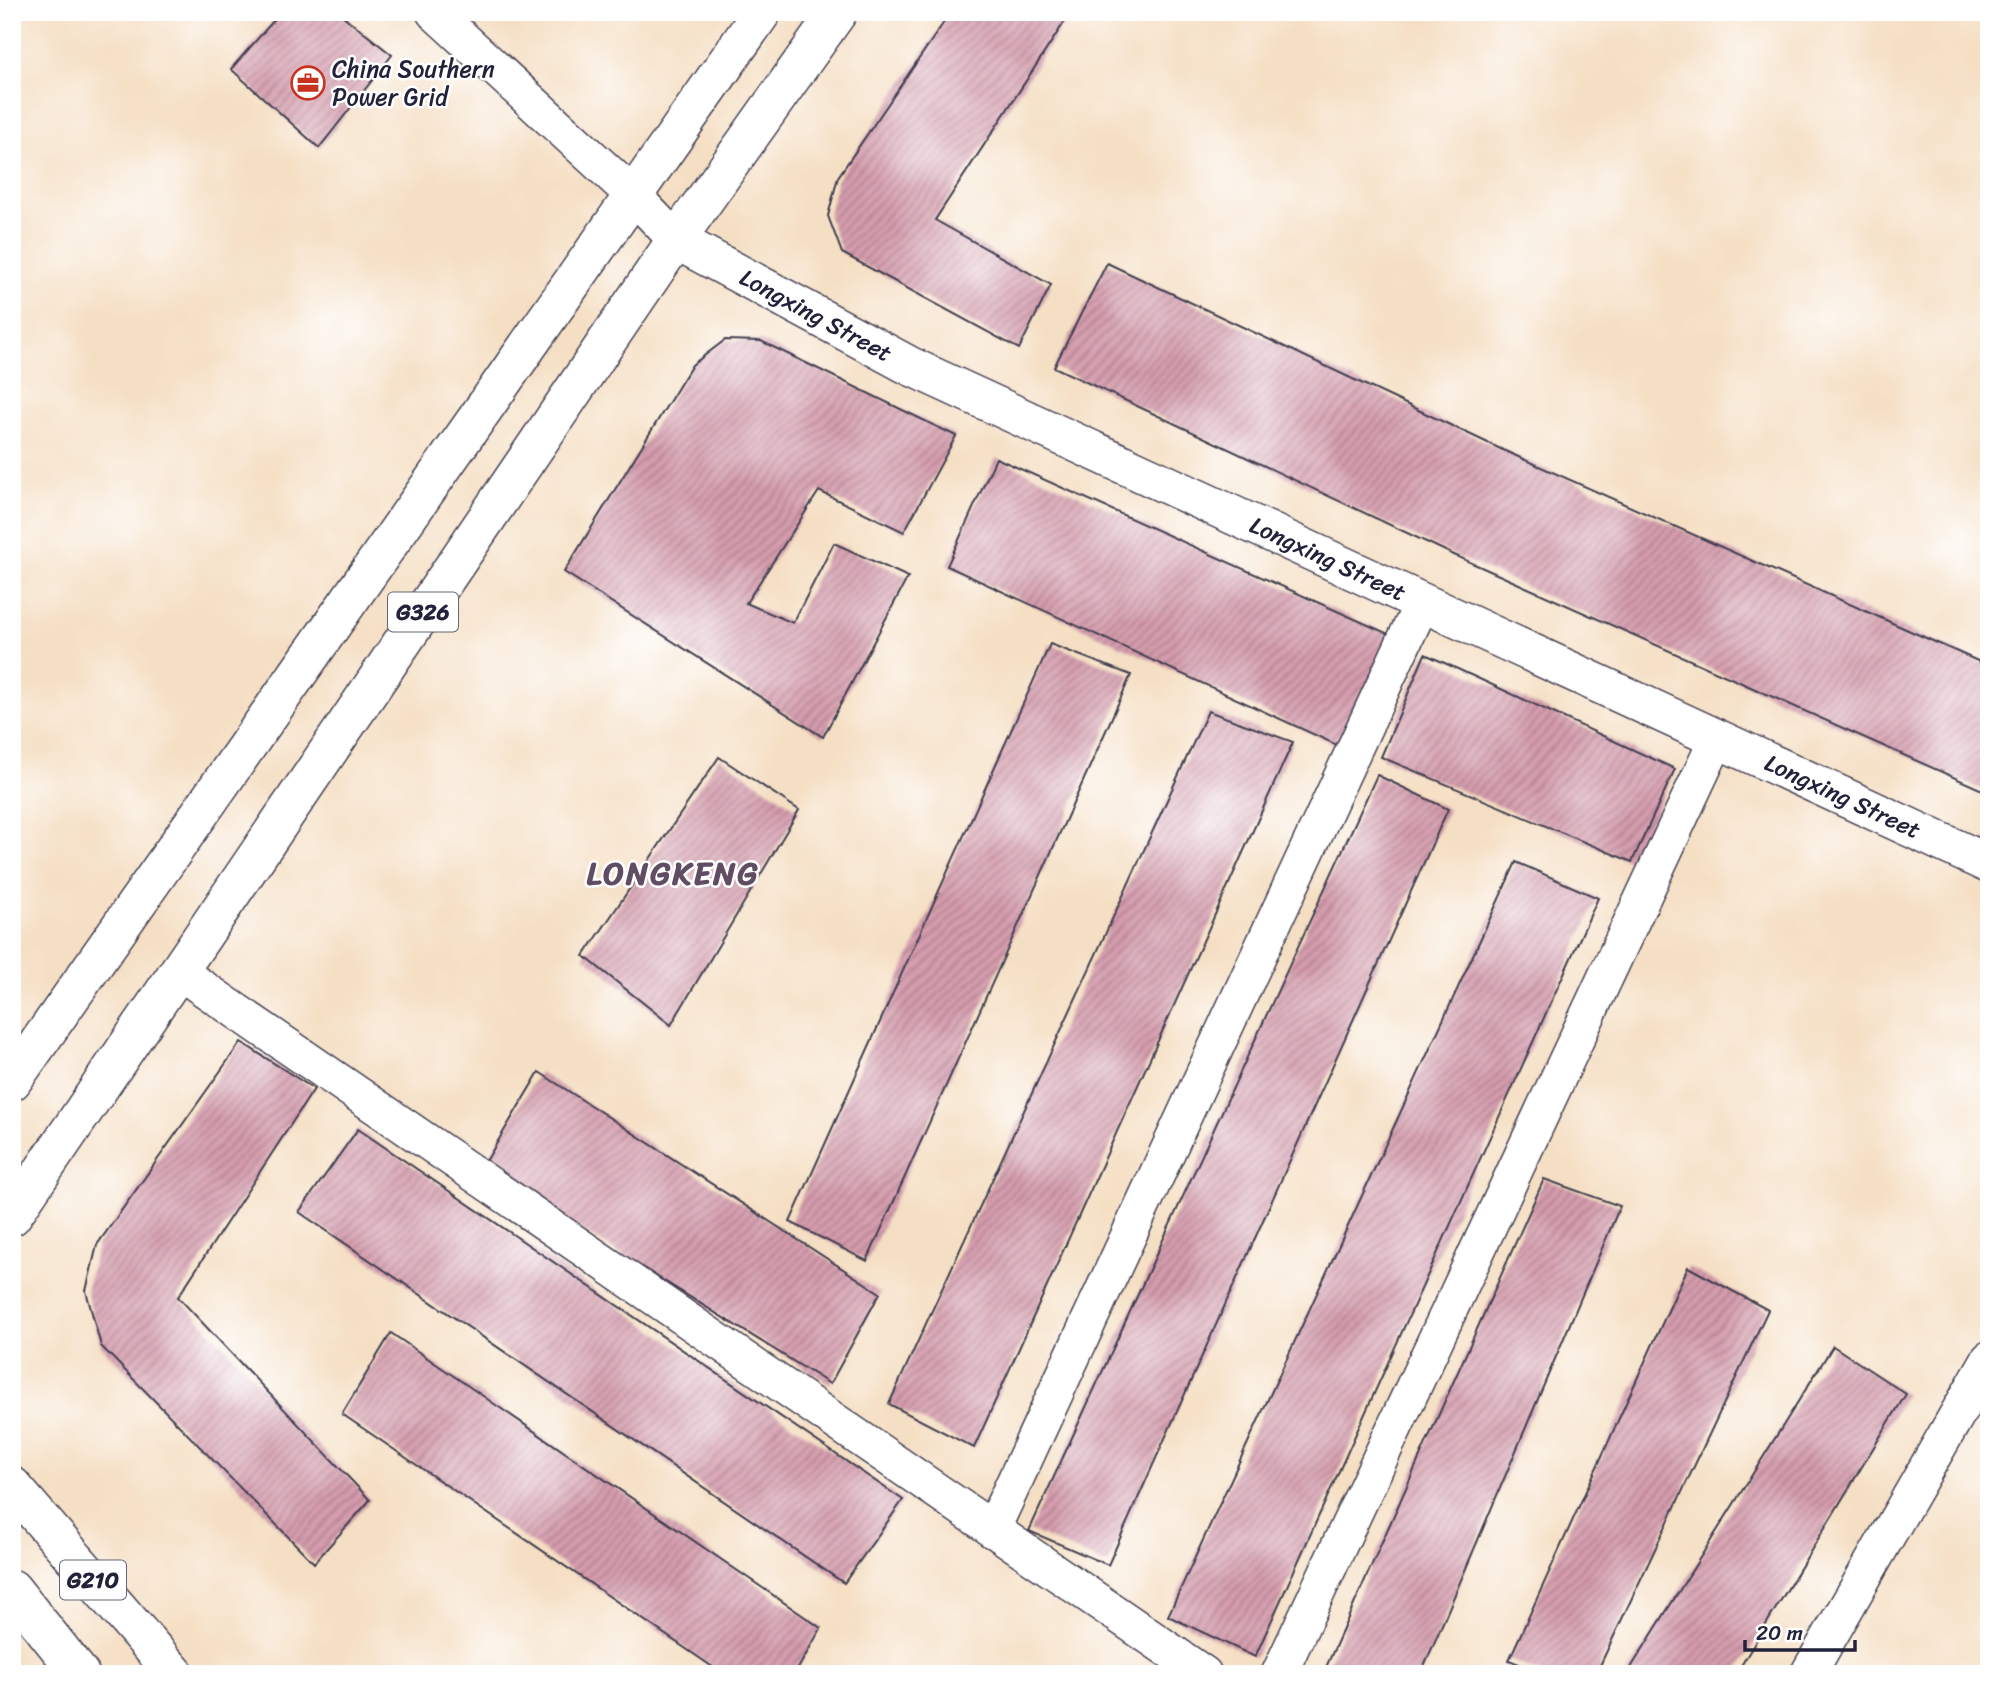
<svg xmlns="http://www.w3.org/2000/svg" width="2001" height="1686" font-family="Sriracha,sans-serif">
<style>
.building{fill:url(#building-hatch)}
.lines{fill:none;stroke-linecap:round;stroke-linejoin:round}
.street-casing{stroke:#423e50;stroke-width:38}
.secondary-casing{stroke:#423e50;stroke-width:41}
.highway-casing{stroke:#423e50;stroke-width:41}
.street{stroke:#fff;stroke-width:35}
.secondary{stroke:#fff;stroke-width:38}
.highway{stroke:#fff;stroke-width:38}
.labels{text-anchor:middle;stroke-width:5;stroke-linejoin:round;paint-order:stroke}
.shield{fill:#fff;stroke:#646476;stroke-width:2}
.shield-label{font-size:23px;font-weight:bold;fill:#22223b}
.poi-label{font-size:24px;fill:#22223b;stroke:#fff;text-anchor:start}
.street-label{font-size:24px;fill:#22223b;stroke:#fff}
.district-label{font-size:32px;font-weight:bold;letter-spacing:2px;fill:#614d63;stroke:#fff}
</style>
<defs>
<pattern id="building-hatch" width="6" height="6" patternUnits="userSpaceOnUse" patternTransform="scale(1.75)"><rect width="6" height="6" fill="#d59cad"/><path d="M-1 1l2-2M0 6l6-6M5 7l2-2" fill="none" stroke="#ac7f8e"/></pattern>
</defs>
<rect width="100%" height="100%" fill="#fff"/>
<filter id="ink" filterUnits="userSpaceOnUse"><feTurbulence type="fractalNoise" baseFrequency=".0143" numOctaves="2"/><feDisplacementMap in="SourceGraphic" scale="14" xChannelSelector="R" yChannelSelector="G"/><feConvolveMatrix kernelMatrix="1 2 1 2 8 2 1 2 1" color-interpolation-filters="sRGB"/></filter>
<filter id="wash" filterUnits="userSpaceOnUse"><feTurbulence type="fractalNoise" baseFrequency=".00686" numOctaves="4" result="noise"/><feDisplacementMap in="SourceGraphic" scale="28" xChannelSelector="R" yChannelSelector="G"/><feGaussianBlur stdDeviation="1.57" result="paint"/><feColorMatrix in="noise" values="0 0 0 0 0 0 0 0 0 0 0 0 0 0 0 0 0 1.4 0 .05"/><feComposite in="paint" operator="in"/></filter>
<g filter="url(#wash)">
<rect width="100%" height="100%" fill="#f5dfc4"/>
<g id="blocks">
<!-- building -->
<path class="building" d="M281,12H338L392,55L319,148L231,69Z
M951,12H1071L935,220L1051,285L1019,349L842,253L828,216L838,177Z
M1107,263L1505,451L1989,666V793L1454,555L1054,367Z
M725,340L761,341L956,436L904,532L819,491L746,603L793,623L834,543L908,577L823,737L564,572L692,365Z
M996,458L1404,641L1352,752L947,566Z
M1050,644L1131,675L867,1261L790,1222Z
M1425,654L1675,769L1632,862L1381,757Z
M1208,711L1293,742L974,1448L889,1404Z
M719,757L799,810L671,1025L584,956Z
M1377,775L1448,809L1108,1565L1029,1531Z
M1516,862L1598,898L1255,1657L1168,1616Z
M241,1042L314,1089L178,1297L370,1500L314,1563L101,1346L86,1291L97,1245Z
M539,1072L880,1293L830,1384L482,1168Z
M358,1129L903,1500L844,1583L299,1212Z
M1544,1179L1620,1206L1421,1674H1323Z
M1688,1267L1768,1310L1596,1674H1544L1509,1660Z
M391,1333L821,1628L795,1674H723L342,1414Z
M1833,1346L1906,1394L1736,1674H1627Z"/>
</g>
</g>
<g filter="url(#ink)">
<use href="#blocks" fill-opacity="0" stroke="#423e50" stroke-width="2"/>
<g class="lines">
<defs>
<path id="street" d="M434,12L632,194L676,240
M178,971L1204,1674
M992,1530L1422,603
M1279,1674L1717,739
M1808,1674L1989,1359"/>
<g id="secondary">
<path id="s1" d="M676,240L910,366L1989,864"/>
</g>
<path id="highway" d="M12,1081L762,12
M12,1216L676,240L838,12
M12,1486L175,1674
M12,1589L80,1674"/>
</defs>
<!-- street casing -->
<use href="#street" class="street-casing"/>
<!-- secondary casing -->
<use href="#secondary" class="secondary-casing"/>
<!-- highway casing -->
<use href="#highway" class="highway-casing"/>
<!-- street -->
<use href="#street" class="street"/>
<!-- secondary -->
<use href="#secondary" class="secondary"/>
<!-- highway -->
<use href="#highway" class="highway"/>
</g>
</g>
<!-- icons -->
<defs>
<symbol id="office-ring" viewBox="-11 -11 22 22"><circle r="9.5" fill="#fff" stroke="#c8321e" stroke-width="1.5"/><path d="M-6-3h4V-5.5h4V-3h4V5H-6ZM-1-4.5V-3h2v-1.5ZM-6 0V1H6V0Z" fill="#c8321e"/></symbol>
</defs>
<g fill-rule="evenodd">
<use href="#office-ring" x="289" y="64" width="38" height="38"/>
</g>
<g class="labels">
<!-- shield labels -->
<g class="shield">
<rect x="388" y="592.5" width="70" height="39" rx="5"/>
<rect x="60" y="1560.5" width="66" height="39" rx="5"/>
</g>
<g class="shield-label">
<text x="423" y="620">G326</text>
<text x="93" y="1588">G210</text>
</g>
<!-- poi labels -->
<g class="poi-label">
<text x="332" y="77">China Southern<tspan x="332" dy="28">Power Grid</tspan></text>
</g>
<!-- street labels -->
<g class="street-label">
<text dy="8" stroke="none"><textPath href="#s1" startOffset="159">Longxing Street</textPath></text>
<text dy="8" stroke="none"><textPath href="#s1" startOffset="726">Longxing Street</textPath></text>
<text dy="8" stroke="none"><textPath href="#s1" startOffset="1293">Longxing Street</textPath></text>
</g>
<!-- district labels -->
<g class="district-label">
<text x="673" y="884">LONGKENG</text>
</g>
</g>
<!-- margin -->
<rect width="2001" height="1686" fill="none" stroke="#fff" stroke-width="42"/>
<!-- scale -->
<path d="M1745 1640v10h110v-10" fill="none" stroke="#22223b" stroke-width="3.5"/>
<text x="1756" y="1640" font-size="21" fill="#22223b" stroke="#ffffff" stroke-width="5" paint-order="stroke">20 m</text>
</svg>
